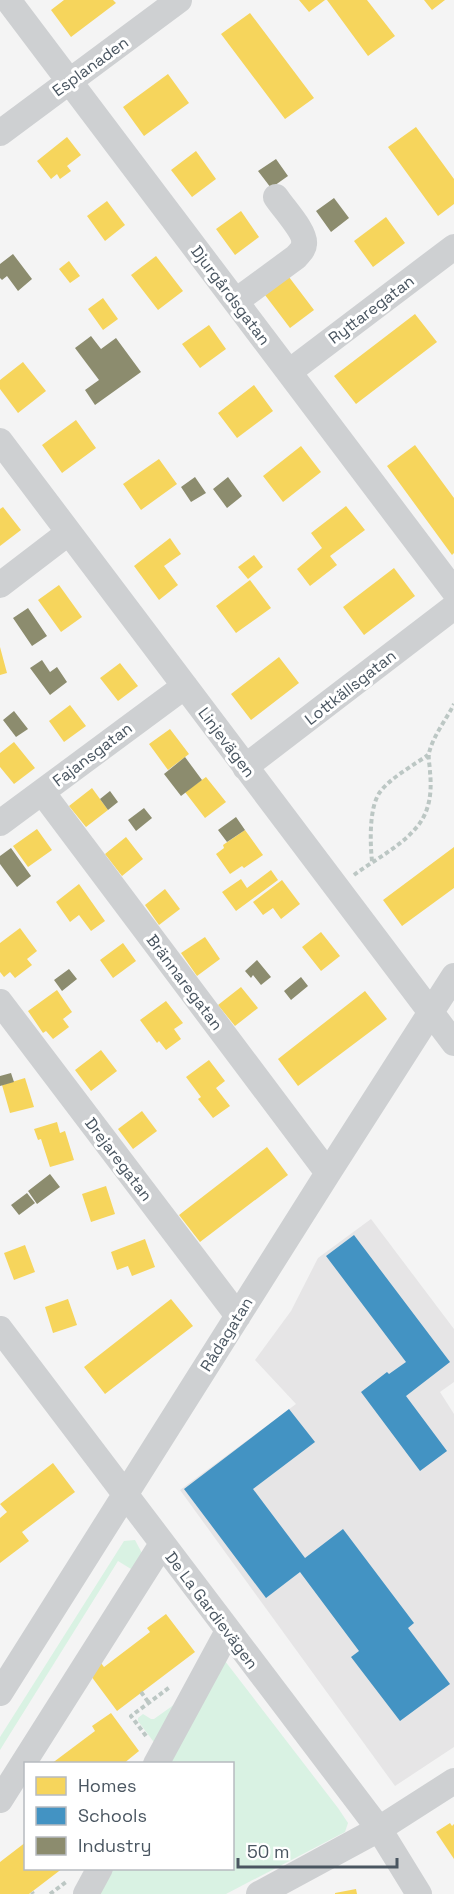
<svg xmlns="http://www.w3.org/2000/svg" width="454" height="1894" font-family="'Space Grotesk',sans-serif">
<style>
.education{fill:#e6e5e6}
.green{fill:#d9f2e3}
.homes{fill:#f6d55c}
.schools{fill:#4393c3}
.industry{fill:#8c8c6e}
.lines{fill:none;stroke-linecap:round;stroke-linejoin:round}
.path{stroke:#bcc7c4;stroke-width:4;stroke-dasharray:4.5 3;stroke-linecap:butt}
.minor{stroke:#ced0d2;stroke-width:26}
.labels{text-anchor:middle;stroke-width:6;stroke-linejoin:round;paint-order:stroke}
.street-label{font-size:16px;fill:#4a5661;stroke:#fff}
</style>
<rect width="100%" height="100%" fill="#f4f4f4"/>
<!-- education -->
<path class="education" d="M371,1219L454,1329V1382L440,1392L454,1414V1747L395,1786L180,1490L296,1404L255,1360L291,1311L318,1258Z"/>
<!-- green -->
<path class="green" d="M135,1540L144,1557L131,1569L118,1561L0,1750V1737L124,1541Z
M225,1661L338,1808L348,1823L345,1832L226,1894H93L108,1869L232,1868V1764L166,1763Z
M182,1699L156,1745L138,1721V1718L143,1714L151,1719H154Z"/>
<!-- homes -->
<path class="homes" d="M64,0H113L116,3L71,37L51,10Z
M299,0H325L309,12Z
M327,0H367L395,36L368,56Z
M424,0H445L432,10Z
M250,13L314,98L285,119L221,34Z
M168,74L189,103L144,136L123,107Z
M416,127L454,179V204L438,216L388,147Z
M67,137L81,155L67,166L71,171L60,179L57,174L51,179L37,161Z
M196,151L216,179L192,197L171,170Z
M107,201L125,225L105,241L87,216Z
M241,211L259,237L235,255L216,229Z
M386,217L405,243L373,267L354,241Z
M156,256L183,291L158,310L131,275Z
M69,261L80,276L70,283L59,269Z
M289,277L314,310L290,328L265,295Z
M103,298L118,319L103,330L88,309Z
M415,314L437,342L356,404L334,376Z
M209,325L226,349L200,368L182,344Z
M23,362L46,391L18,413L0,389V380Z
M254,385L273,411L237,438L218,413Z
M76,420L96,448L62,473L42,445Z
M415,445L454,498V553L452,555L387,466Z
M301,446L321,472L283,502L263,476Z
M159,459L177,484L141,510L123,484Z
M346,506L365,530L330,556L337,565L310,586L297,569L322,548L311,533Z
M3,507L21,530L0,546V509Z
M170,538L181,554L164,566L178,585L159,600L134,566Z
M254,555L263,567L248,579L238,567Z
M394,568L415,596L364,635L343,607Z
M250,580L271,608L236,633L216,606Z
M59,585L82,617L61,632L38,600Z
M0,647L7,673L0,675Z
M279,657L299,683L251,720L231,694Z
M120,663L138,686L118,701L100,678Z
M70,705L86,726L64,742L49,721Z
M170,729L189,754L168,770L149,744Z
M14,742L35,768L14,784L0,767V753Z
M206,777L226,802L205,818L185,792Z
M92,788L108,810L86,827L69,806Z
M37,829L52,850L28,867L13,846Z
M245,830L263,855L244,868L242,866L230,874L216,854L224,848L223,845Z
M126,837L143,859L122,876L105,854Z
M454,847V888L402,926L383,900Z
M271,870L278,880L236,911L222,892L241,879L247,888Z
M282,880L300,904L281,919L273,908L263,915L253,902Z
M79,884L105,921L91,931L79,915L70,922L56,902Z
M165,889L180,909L159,925L145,905Z
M20,928L37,951L27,959L32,965L15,978L10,972L4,977L0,972V943Z
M321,932L340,956L321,971L302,947Z
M205,937L220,959L197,976L181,953Z
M123,943L136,961L113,978L100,960Z
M241,987L258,1008L235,1026L218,1005Z
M57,990L72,1012L63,1019L69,1027L53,1039L46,1031L43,1033L28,1011Z
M365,991L387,1019L298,1086L278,1059Z
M166,1001L183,1023L174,1029L181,1039L166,1050L159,1041L157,1043L140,1020Z
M101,1050L117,1071L91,1091L75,1070Z
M209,1060L225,1081L216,1088L230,1106L213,1118L198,1099L201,1097L186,1077Z
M25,1078L34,1107L10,1113L2,1085Z
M142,1111L157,1131L133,1149L118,1129Z
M57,1122L60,1133L65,1131L74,1160L50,1167L41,1139L38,1140L34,1129Z
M267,1147L288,1175L200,1242L179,1215Z
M106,1186L115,1214L91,1222L82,1194Z
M145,1239L155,1267L132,1276L128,1266L117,1270L111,1252Z
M25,1245L35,1272L14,1280L4,1253Z
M68,1299L77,1325L53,1333L45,1307Z
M171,1299L193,1326L105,1394L84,1367Z
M53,1463L75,1492L22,1532L29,1541L0,1563V1518L7,1512L0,1504Z
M166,1614L195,1652L117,1711L88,1672L101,1663L104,1667L150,1632L147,1628Z
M111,1713L139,1751L123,1764H51L95,1731L92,1726Z
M450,1823L452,1826L454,1824V1859L436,1832Z
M26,1842V1868H63L29,1894H0V1862Z
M356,1889L357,1894H335V1893Z"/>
<!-- schools -->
<path class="schools" d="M354,1235L450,1362L406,1396L447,1451L420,1471L361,1392L387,1372L389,1374L406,1362L326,1256Z
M289,1409L315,1442L253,1489L305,1558L343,1529L414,1623L408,1628L450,1684L400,1721L351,1657L359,1651L300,1572L266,1598L184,1489Z"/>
<!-- industry -->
<path class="industry" d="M276,159L288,176L271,188L258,171Z
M334,198L349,218L331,232L316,211Z
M13,254L32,279L18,291L7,276L2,280L0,278V264Z
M91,336L101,349L116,338L141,372L95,405L85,390L99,380L75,348Z
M195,477L206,493L191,502L181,487Z
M228,477L242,496L227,508L213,489Z
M28,608L47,636L32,646L13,618Z
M42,660L50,672L57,667L67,682L50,695L30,668Z
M14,711L28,729L16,737L3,720Z
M185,757L202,780L181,796L164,774Z
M110,791L118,802L108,810L100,799Z
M144,808L152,818L136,831L128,820Z
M236,817L245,830L227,842L218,830Z
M11,848L31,876L17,887L0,864V856Z
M257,960L271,977L261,985L253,975L251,978L245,971Z
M69,969L77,979L62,991L54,980Z
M301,977L308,986L291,1000L284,991Z
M11,1073L14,1082L0,1086V1076Z
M50,1174L60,1187L37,1204L28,1191Z
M27,1193L35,1203L19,1215L11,1205Z"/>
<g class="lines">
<!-- path -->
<path class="path" d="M372,861C370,842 369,807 380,792C390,778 414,765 428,755
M354,875C374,860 400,847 416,828C430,812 432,792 430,772C430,766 428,759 429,753C433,736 446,720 454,704
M141,1692L149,1703
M146,1736L131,1716L170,1687
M124,1763L125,1764
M32,1892L33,1894
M50,1894L66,1882"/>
<!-- minor -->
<path class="minor" d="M8,0L454,591
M0,133L179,0
M236,301L296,257C299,253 304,250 304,244C306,232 283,208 276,197
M289,372L454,247
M0,441L454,1043
M0,585L68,533
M245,767L454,607
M42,792L328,1173
M0,823L185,686
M0,1002L238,1316
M0,1329L379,1829L419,1894
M0,1693L328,1173L454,976
M156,1764L228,1631
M0,1800L162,1544
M86,1894L100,1868
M259,1894L379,1829L454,1781"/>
</g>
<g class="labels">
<!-- street labels -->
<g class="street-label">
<text transform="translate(90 66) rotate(-36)" y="6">Esplanaden</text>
<text transform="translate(231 295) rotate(53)" y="6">Djurgårdsgatan</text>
<text transform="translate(371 309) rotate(-37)" y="6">Ryttaregatan</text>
<text transform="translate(350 687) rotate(-38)" y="6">Lottkällsgatan</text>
<text transform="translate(227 742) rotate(53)" y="6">Linjevägen</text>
<text transform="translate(92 754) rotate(-37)" y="6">Fajansgatan</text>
<text transform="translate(185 982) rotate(53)" y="6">Brännaregatan</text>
<text transform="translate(119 1159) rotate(53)" y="6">Drejaregatan</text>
<text transform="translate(226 1334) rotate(-58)" y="6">Rådagatan</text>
<text transform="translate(212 1610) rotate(53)" y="6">De La Gardievägen</text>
</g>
</g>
<!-- legend -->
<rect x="24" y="1762" width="210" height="108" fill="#ffffff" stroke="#b7bbc0" stroke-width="1.5"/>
<rect x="36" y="1777" width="30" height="18" fill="#f6d55c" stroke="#b7bbc0" stroke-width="1.5"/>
<text x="78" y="1792" font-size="18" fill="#4a5661">Homes</text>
<rect x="36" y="1807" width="30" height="18" fill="#4393c3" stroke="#b7bbc0" stroke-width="1.5"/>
<text x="78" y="1822" font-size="18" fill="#4a5661">Schools</text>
<rect x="36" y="1837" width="30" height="18" fill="#8c8c6e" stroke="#b7bbc0" stroke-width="1.5"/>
<text x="78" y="1852" font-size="18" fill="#4a5661">Industry</text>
<!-- scale -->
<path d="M238 1858v9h159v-9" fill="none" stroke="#4a5661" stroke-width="3"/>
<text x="247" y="1858" font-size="18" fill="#4a5661" stroke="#ffffff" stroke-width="4.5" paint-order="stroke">50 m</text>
</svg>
